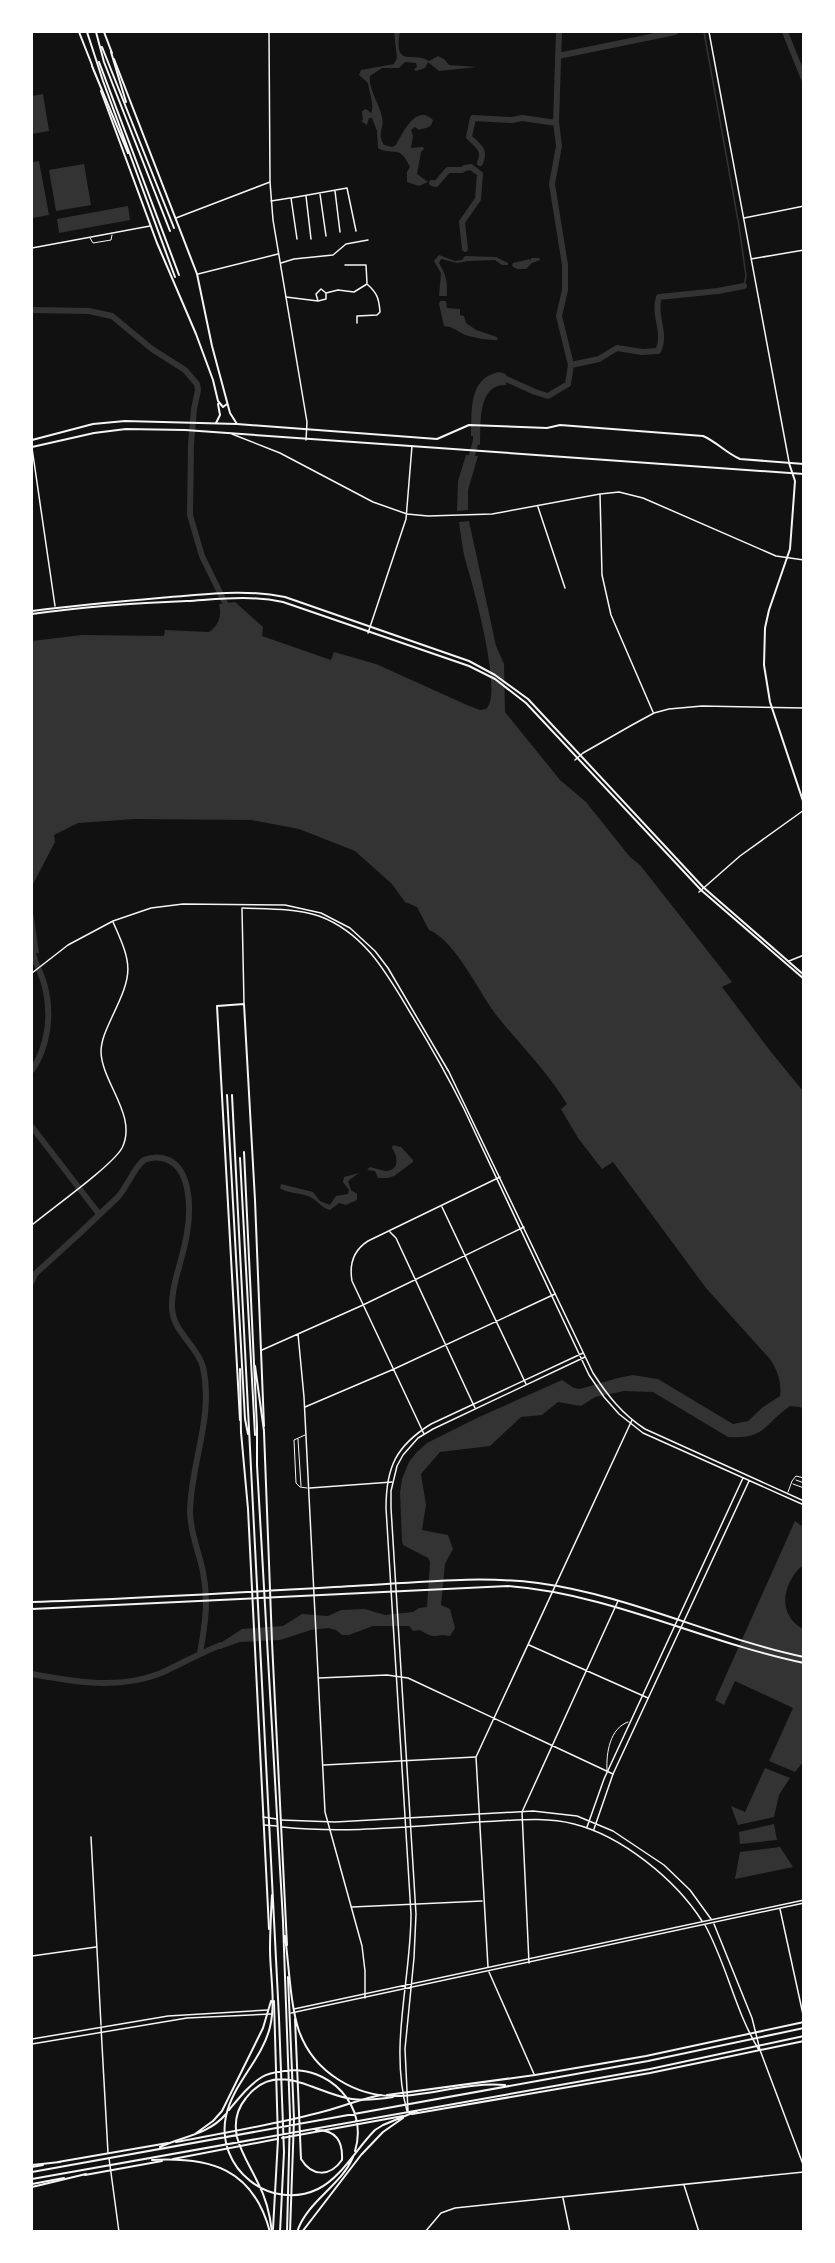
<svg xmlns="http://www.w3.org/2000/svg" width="835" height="2263" font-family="'Fira Sans',sans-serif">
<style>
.water{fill:#333}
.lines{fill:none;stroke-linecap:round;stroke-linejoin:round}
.stream{stroke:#333;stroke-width:1.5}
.river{stroke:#333;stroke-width:6}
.service{stroke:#f5f5f5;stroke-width:1}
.minor{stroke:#f5f5f5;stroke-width:1.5}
.tertiary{stroke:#f5f5f5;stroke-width:1.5}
.secondary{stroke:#f5f5f5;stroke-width:2}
.primary{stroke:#f5f5f5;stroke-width:2}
.trunk{stroke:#f5f5f5;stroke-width:2}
</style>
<rect width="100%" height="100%" fill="#111"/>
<!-- water -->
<path class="water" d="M394,32H400C393,69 413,51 429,61L438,56L444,59L449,65L477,67L439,71L428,62L425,68L416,71L414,69L417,67L416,63L405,62L399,68H382L370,76C368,89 380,105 382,117C385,129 376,132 384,145L392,147L396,145C402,134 416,103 433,120C431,129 426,127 419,130L415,127L411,130L413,136L411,148L423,147L424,149L421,152L417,174L428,182L419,186L407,182V172L410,167C399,143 394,157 378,148L377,131L372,118H369L367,125L361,121L363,120L362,111L366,109L371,113C375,105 369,93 368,83L359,75L361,70L394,64L397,58Z
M43,94L49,131L32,134V96Z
M39,161L49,215L32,218V162Z
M84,164L91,205L56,211L49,170Z
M128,206L130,220L59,233L57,219Z
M439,255L455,261L462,260L465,256L496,257L508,263V265H502L495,260L469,261L457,263L441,259L439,263C447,277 447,280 447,296H439L441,273L434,261Z
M531,258H539L540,260L532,263L526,269H517L512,266L513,263L530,259L531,261Z
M440,301H446L447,308L460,309V315L464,316L466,323L476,330L497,337L498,340C491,341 469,337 463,334C456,330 453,327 444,326L439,304Z
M499,372L506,374V385C477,384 481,424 480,445L473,444V436H471C472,411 468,378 499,372Z
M466,455L478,456L468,490V510L457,511L458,481Z
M469,521L496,646L504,664L505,712L560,780L586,802L630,857L640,865L732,982L722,987L771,1052L803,1091V1409L800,1407L790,1406C763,1425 766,1439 728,1437L653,1392L624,1391L595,1397L581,1406L558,1402L542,1415L521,1417L490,1446L440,1452L421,1474L426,1505L422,1530L448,1535L453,1549L445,1564L441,1605L450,1609L455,1628L450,1636C434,1633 437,1641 420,1630L413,1631L409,1626H373L349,1635H342L336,1630L328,1628L311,1630L280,1640L240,1642L220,1649L213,1648L242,1629L283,1626L302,1614L328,1616L341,1610L365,1609L385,1615L413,1612L419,1608L427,1607L430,1562L428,1558L403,1545L402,1541L400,1493L402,1479L409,1462L417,1452L427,1443L479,1417L562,1380L574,1388L580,1389L618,1378L633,1375L651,1378L658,1379L733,1424L748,1421L763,1407L780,1396C782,1383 777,1368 769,1358L706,1288L613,1162L602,1169L578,1138L561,1109L567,1104C547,1071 521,1046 497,1016C479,993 456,941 429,930L417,907L405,902L392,884L355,851L299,829L251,820L135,819L78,823L54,835L55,842L32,886V641L82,635L164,636L165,630L209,632C219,625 222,616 219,604L235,602L263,627L262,636L331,660L334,652L376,664L467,705L480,710L486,709C504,694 472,582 465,559C462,547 461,534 459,522Z
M32,904L39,953L32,954Z
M393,1145L401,1147L413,1160V1162L394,1176L388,1178H378L375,1171L367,1170L370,1167C375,1168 380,1170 385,1171C400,1171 398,1156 392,1148Z
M359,1173L348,1181L351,1190L357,1194V1200L346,1205L339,1203L330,1210C321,1208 317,1199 308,1196C300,1193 286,1193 280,1188L281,1184L313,1192L320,1201L330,1205L336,1196L348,1194L349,1190L343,1182L344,1177Z
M795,1521L803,1527V1565C783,1582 776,1614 803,1629V1762L795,1772L769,1761L793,1708L735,1681L724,1705L715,1700Z
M765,1768L790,1778L779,1795L774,1817L738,1825L731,1806L745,1812Z
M774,1824L777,1840L740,1844L739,1832Z
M780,1847L793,1867L735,1879L740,1852Z"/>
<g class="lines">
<!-- stream -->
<path class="stream" d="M704,32L739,226L746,276L744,286"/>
<!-- river -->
<path class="river" d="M785,32L804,79
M558,56L675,32
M480,163C486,150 478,146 469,137L473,118L512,120L522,118L556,123
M432,183L436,184L448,170H462L465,168L471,167L480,174L478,199L462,222L465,249
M32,310L89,311L112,316L152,349L185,370L197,384L198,390L194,409L191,444L190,515L202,556L228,609
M571,365L599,359L617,348L642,352L658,351C667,333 653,317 659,297L718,291L744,286
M498,379L504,378L535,392L548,396L568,384L571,365L559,316L565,290V265L552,184L559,146L556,122L559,32
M470,462L477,437
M32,951C35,963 42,974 45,987C52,1014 48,1047 32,1070
M32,1127L99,1214
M32,1281L35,1274C63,1249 91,1223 118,1197C127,1187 135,1166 144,1160C149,1158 156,1157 162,1158C192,1164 191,1210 187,1233C184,1256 171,1285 172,1308C173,1332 197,1345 203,1367C214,1417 191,1462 190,1511C190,1533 199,1551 203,1572C209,1601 205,1625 200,1653
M32,1674C75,1682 119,1690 161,1673C181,1664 200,1653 221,1645"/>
<!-- service -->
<path class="service" d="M90,238L93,243L111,240L112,235
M305,1435L294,1440L296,1483L300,1487L307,1488
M298,1439L301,1486
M796,1480L804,1483
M793,1484L804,1488
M788,1492L792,1481L796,1476L804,1478
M607,1770C606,1753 610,1728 628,1722"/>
<!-- minor -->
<path class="minor" d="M709,32L789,462
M335,191L340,232
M320,194L326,236
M306,196L311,239
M271,201L290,198
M176,218L270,182
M744,218L804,206
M297,239L291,198L347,188L356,231
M32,248L150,226
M751,259L804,250
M281,263L294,259L333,255L346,244L368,240
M345,265H366L367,283
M198,274L278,254
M326,293L338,290L354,292L367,284C377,293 379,298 380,312L377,315L357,316V323
M286,297L318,301L326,299V293L321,289L316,294L318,301
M232,434L280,453L373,502L407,514L428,516L492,514L600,494L619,492L643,498L776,556L804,560
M32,448L55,606
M600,494L602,575L611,615L653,712
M538,507L565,588
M368,633L406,519L412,446
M575,760L583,753L632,725L654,713L669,709L702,706L804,708
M699,892L740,856L804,810
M242,909L244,1003
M442,1207L526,1384
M32,1225C51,1209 112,1166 122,1148C138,1116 102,1083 101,1052C101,1040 107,1028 112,1017C133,973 133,966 113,922
M390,1232L396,1238L475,1408
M298,1334L304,1397L325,1812L362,1946L365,1971V1998
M262,1350L363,1305L524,1227
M305,1407L394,1369L555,1294
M424,1434L352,1281C349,1264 354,1250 368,1241L500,1177
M310,1488L392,1482
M529,1645L648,1698
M319,1678L387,1675L408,1678L613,1774
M324,1765L475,1757
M352,1907L482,1901
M780,1909L804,2019
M529,1963L522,1812L618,1601
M488,1967L476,1757L632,1420
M489,1972L534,2074
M101,2027L108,2153
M109,2158L119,2232
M684,2185L699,2232
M563,2198L570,2232
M425,2232L441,2213L455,2208L804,2172"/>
<!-- tertiary -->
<path class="tertiary" d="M269,32L270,182L273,220L307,422L306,440
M242,908C268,909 294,908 319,916C365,933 387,974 411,1014C430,1045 448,1077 464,1109L589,1375L604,1397L619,1414L643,1433L804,1505
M789,961L804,955
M32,973L68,945L113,921L151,908L183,904L285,905L321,913L350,928L375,951L388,968L449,1072L593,1373C608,1396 622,1414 645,1429L804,1501
M263,1817L277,1819
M281,1820L335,1822L533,1811L577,1816L613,1831L664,1865L690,1890L711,1919
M264,1825L277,1826
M282,1827C347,1834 413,1826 478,1822C510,1821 543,1816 574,1824C622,1836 676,1880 702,1921
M587,1827L604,1779L743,1478
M594,1829L613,1774L749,1481
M91,1837L101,2025
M714,1924L752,2018L760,2050L804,2167
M705,1925C727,1965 735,2011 759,2050
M32,1956L96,1947
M294,2009L804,1900
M291,2013L804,1903
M32,2039L168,2016L268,2010
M32,2044L187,2018L271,2014
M407,2111C389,2046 411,1980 411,1914L386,1508C386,1467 396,1446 431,1424L583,1353
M408,2111L405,2049L414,1958L416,1914L391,1508V1491L397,1466L403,1455L418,1438L433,1429L585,1357"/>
<!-- secondary -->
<path class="secondary" d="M79,32L92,65
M104,32L112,53
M114,59L197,274L212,346L230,413L237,424
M101,91L157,243L196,334L213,380L218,401L223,407L227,404
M216,423L220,415L218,404
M789,463L795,481L790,549L769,610L765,628L764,665L770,702L804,804
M32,611C77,605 124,601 170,597C209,594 247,589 285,597L469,661L495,675L528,699L703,887L804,975
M32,614C83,607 135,603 187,601C220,599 251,595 283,602L469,666L495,679L526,703L701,890L804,979"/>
<!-- primary -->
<path class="primary" d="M32,440L93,424L125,421L237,424L437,439L469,425L547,428L560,425L703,436C717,442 726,453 740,459L804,464
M32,447L94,433L126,429L185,430L804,474
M240,1420L217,1006L244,1004L255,1200L264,1426
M241,1432L248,1509L269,1929
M264,1432L272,1642L287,1945
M32,1602C138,1599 246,1592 353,1586C414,1583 477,1575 538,1583C629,1595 714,1638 804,1657
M32,1609L508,1586C611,1594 703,1642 804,1663
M288,1977L294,2119L290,2232
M387,2095L535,2075L646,2056L804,2022
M412,2114L650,2073L804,2041
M282,2138L403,2116
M176,2142C224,2133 271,2125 318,2113C340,2108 359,2099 381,2095
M173,2159L277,2139
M58,2162L168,2143
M32,2167L43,2165
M85,2175L162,2161
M32,2184L64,2178
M273,2229L278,2139L274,2001"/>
<!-- trunk -->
<path class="trunk" d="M87,32L103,81L175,277
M96,32L104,62L170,231
M102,47L174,228
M111,52L126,102
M99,62L179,275
M92,66L128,153
M227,1095L245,1419L248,1434
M232,1095L279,2018L284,2152L280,2232
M244,1152L257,1427V1465L283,1921L290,2116L287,2232
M240,1158L255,1435
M255,1366L264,1431
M240,1369L241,1433
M272,1895C271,1913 270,1931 270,1949C270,1974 276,2002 270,2027C262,2060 233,2083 226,2116C215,2168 270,2212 318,2189C342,2177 356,2149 375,2130L383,2125L417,2111
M285,1936C289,1965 290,2004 299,2031C314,2073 357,2098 400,2096C435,2094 470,2082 505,2085
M295,2019L301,2159C312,2177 330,2177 342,2160C343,2141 336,2130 316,2130
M229,2110C239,2098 249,2085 262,2077C268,2073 276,2072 284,2071C329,2064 369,2106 355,2151
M195,2134L213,2121L222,2111L263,2028L271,2001
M160,2147C183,2136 208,2135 226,2114
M152,2160C210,2157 253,2168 270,2232
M32,2165L60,2162
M32,2172L648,2061L804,2028
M32,2179L650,2069L804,2036
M32,2187L86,2174
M272,2232C270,2214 266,2198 258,2183C251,2168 241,2153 237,2137C234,2123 237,2109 246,2098C277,2058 315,2094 352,2099C366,2101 380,2099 393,2097
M297,2232C307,2201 341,2186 353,2157
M302,2232L361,2155L383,2132L403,2118"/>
</g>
<!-- border -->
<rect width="835" height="2263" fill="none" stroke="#ffffff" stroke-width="66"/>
</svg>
